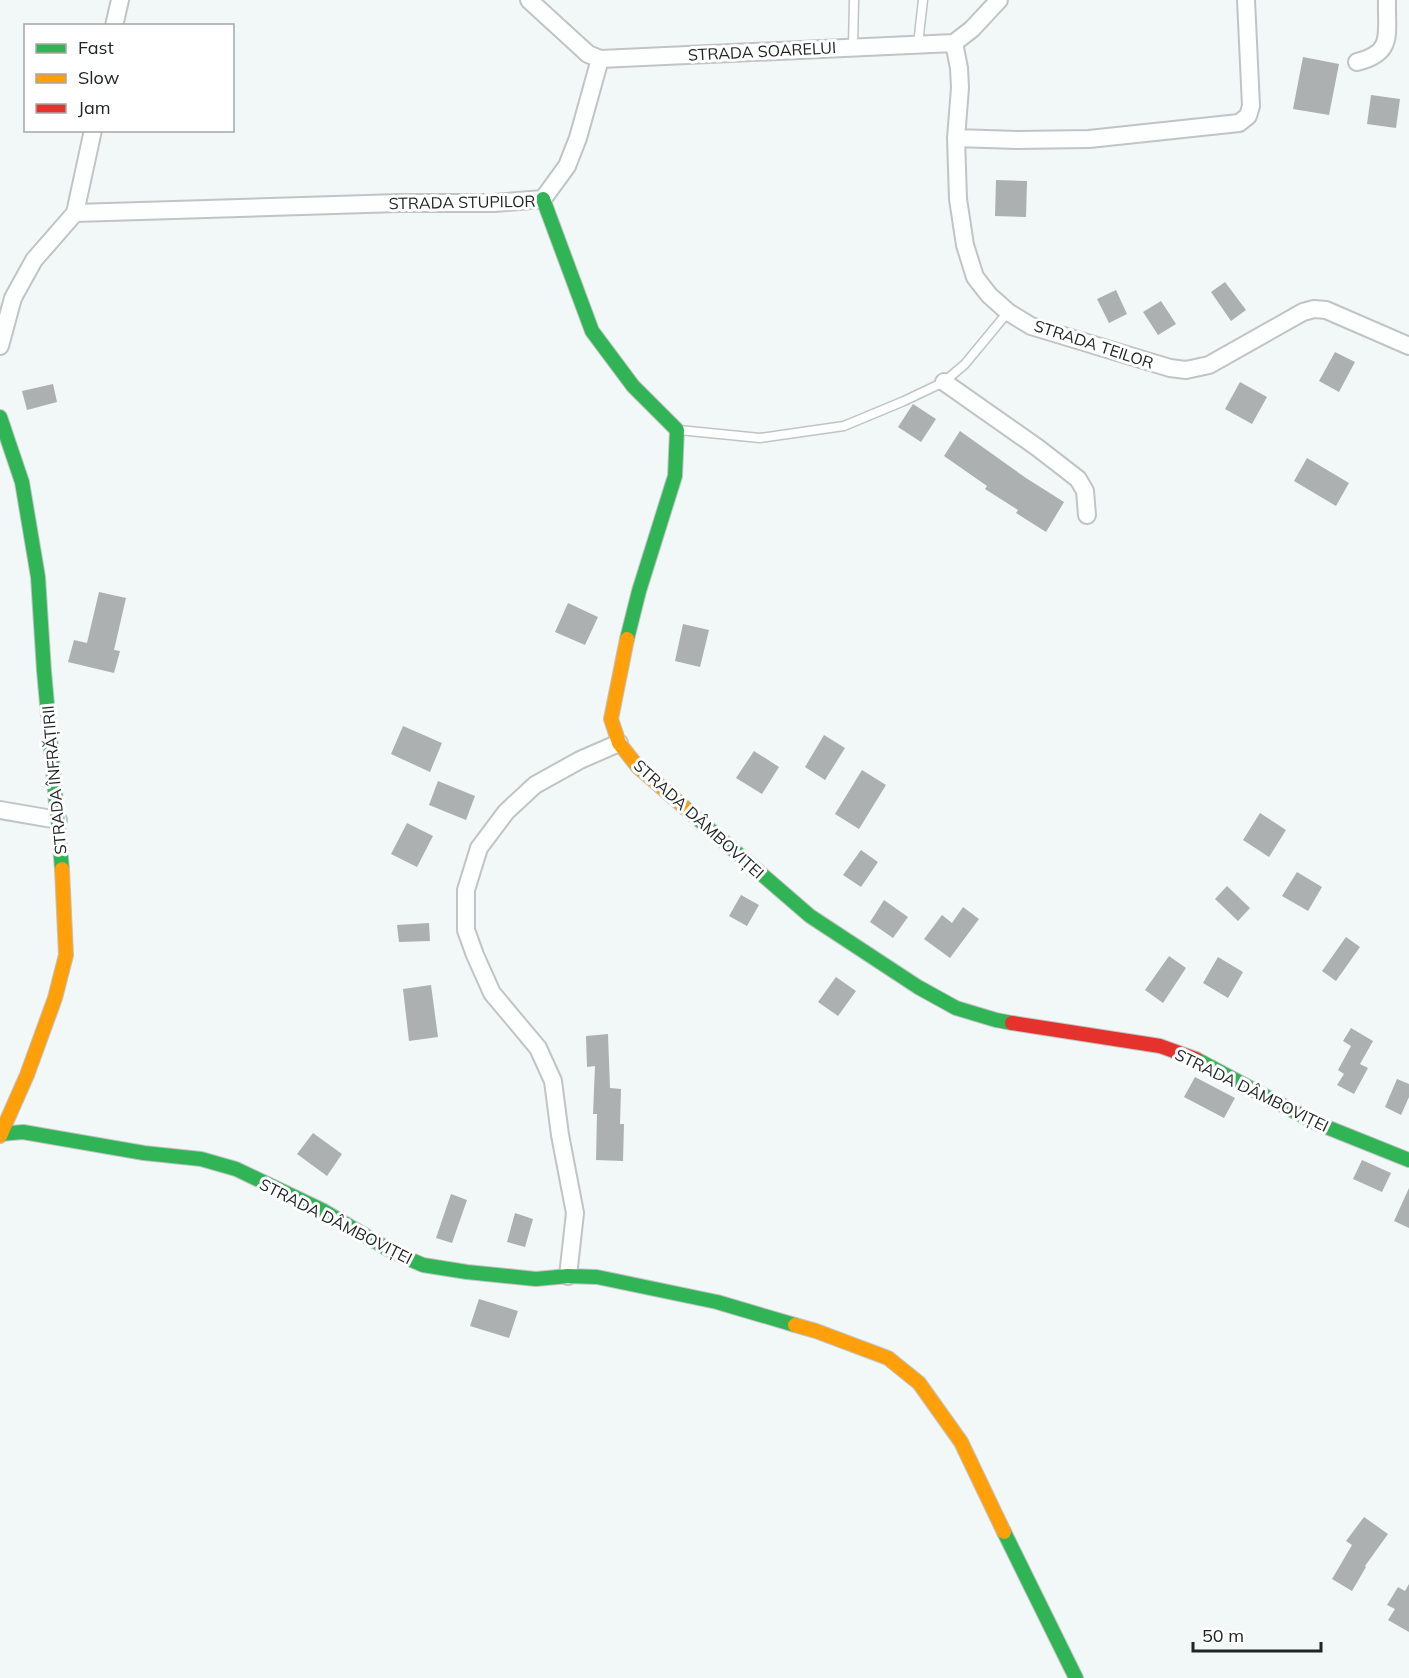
<svg xmlns="http://www.w3.org/2000/svg" width="1409" height="1678" font-family="Mulish,sans-serif">
<style>
.building{fill:#acb0b0}
.lines{fill:none;stroke-linecap:round;stroke-linejoin:round}
.lane-casing{stroke:#c0c4c4;stroke-width:11}
.street-casing{stroke:#c0c4c4;stroke-width:20}
.fast-casing{stroke:#c0c4c4;stroke-width:16}
.slow-casing{stroke:#c0c4c4;stroke-width:16}
.jam-casing{stroke:#c0c4c4;stroke-width:16}
.lane{stroke:#fdfefe;stroke-width:8}
.street{stroke:#fdfefe;stroke-width:16}
.fast{stroke:#30b455;stroke-width:14}
.slow{stroke:#ff9f0a;stroke-width:14}
.jam{stroke:#e5322d;stroke-width:14}
.labels{text-anchor:middle;stroke-width:6;stroke-linejoin:round;paint-order:stroke}
.street-label{font-size:16px;fill:#202424;stroke:#fff}
</style>
<rect width="100%" height="100%" fill="#f2f7f7"/>
<!-- building -->
<path class="building" d="M1303,57L1339,64L1329,115L1293,109Z
M1371,95L1400,99L1396,128L1367,124Z
M996,180L1027,181L1026,217L995,216Z
M1225,282L1246,310L1231,321L1211,292Z
M1116,290L1127,314L1109,323L1097,299Z
M1161,301L1176,324L1158,335L1143,312Z
M1335,352L1355,362L1339,392L1319,381Z
M1240,382L1267,397L1252,424L1225,409Z
M53,384L57,402L27,410L22,391Z
M913,404L936,419L921,442L898,427Z
M960,431L1026,478L1064,502L1046,532L1016,513L1018,510L985,489L987,486L944,456Z
M1307,458L1349,483L1336,506L1294,481Z
M99,592L126,598L114,650L120,651L114,673L68,662L74,640L87,643Z
M568,603L598,617L585,645L555,632Z
M683,624L709,630L700,667L675,661Z
M403,726L442,743L430,772L391,754Z
M824,735L845,748L825,780L805,767Z
M754,751L779,767L762,794L736,778Z
M862,770L886,785L859,829L835,814Z
M438,781L475,796L466,820L429,805Z
M1260,813L1286,830L1269,857L1243,840Z
M407,823L433,836L417,867L391,854Z
M861,850L878,862L861,887L843,875Z
M1297,872L1322,887L1308,911L1282,896Z
M1227,886L1250,908L1238,921L1215,899Z
M741,895L759,905L747,926L729,916Z
M884,900L908,917L893,938L870,922Z
M963,907L979,919L950,958L924,939L942,915L952,923Z
M429,923L430,941L399,942L397,925Z
M1346,937L1360,947L1336,981L1322,971Z
M1169,956L1186,968L1163,1003L1145,990Z
M1218,957L1243,972L1228,998L1203,983Z
M836,977L856,991L838,1016L818,1002Z
M431,985L438,1037L409,1041L403,989Z
M1351,1028L1373,1041L1360,1064L1368,1068L1354,1094L1337,1085L1344,1074L1338,1070L1351,1046L1343,1041Z
M608,1034L610,1088L621,1089L620,1124H624L623,1161L596,1160L597,1114H593L595,1066L587,1067L586,1036Z
M1195,1077L1235,1098L1224,1118L1184,1097Z
M1397,1079L1409,1084V1097L1401,1115L1385,1107Z
M313,1133L342,1154L327,1176L297,1154Z
M1362,1160L1391,1173L1382,1192L1353,1179Z
M1409,1188V1228L1394,1221Z
M451,1194L467,1200L452,1243L436,1238Z
M515,1213L533,1219L525,1247L507,1242Z
M479,1299L518,1311L509,1338L470,1326Z
M1364,1517L1388,1534L1365,1566L1366,1567L1352,1591L1332,1579L1352,1545L1346,1541Z
M1409,1584V1632L1388,1620L1395,1609L1387,1605L1398,1587L1405,1591Z"/>
<g class="lines">
<defs>
<path id="lane" d="M918,44L923,0
M853,47L854,0
M679,430L760,438L844,426L904,401L944,382L965,364L1008,312"/>
<path id="street" d="M529,0L588,54L600,59L954,43L972,29L999,0
M114,26L120,0
M954,43L959,68L960,88L956,138L958,199L965,245L975,277L989,295L1008,312L1031,326L1170,368L1186,370L1209,365L1303,312L1314,309L1326,310L1409,346
M1357,62C1395,53 1386,33 1387,0
M956,138L1017,140L1089,139L1239,123L1248,116L1251,106L1246,0
M75,213L399,203H494L543,199L567,166L578,138L600,59
M0,346L13,298L34,260L75,213L93,130
M944,382L1038,448L1078,479L1085,491L1087,515
M0,810L58,820
M568,1276L575,1213L560,1135L553,1081L538,1048L492,993L475,955L466,930V890L479,848L506,812L535,785L580,760L619,743"/>
<path id="fast" d="M543,199L592,331L633,386L677,430L675,476L639,591L627,639
M0,417L22,482L38,577L44,671L62,869
M684,807L810,916L918,987L956,1008L996,1020L1012,1023
M1196,1059L1314,1122L1409,1160
M0,1134L23,1132L144,1153L201,1159L236,1169L322,1210L393,1252L423,1265L467,1272L536,1279L568,1276L597,1277L717,1302L795,1325
M1004,1532L1076,1678"/>
<path id="slow" d="M627,639L611,719L619,743L638,767L684,807
M0,1136L27,1075L55,998L66,955L62,869
M795,1325L816,1331L888,1358L919,1383L961,1442L1004,1532"/>
<path id="jam" d="M1012,1023L1160,1046L1196,1059"/>
</defs>
<!-- lane casing -->
<use href="#lane" class="lane-casing"/>
<!-- street casing -->
<use href="#street" class="street-casing"/>
<!-- fast casing -->
<use href="#fast" class="fast-casing"/>
<!-- slow casing -->
<use href="#slow" class="slow-casing"/>
<!-- jam casing -->
<use href="#jam" class="jam-casing"/>
<!-- lane -->
<use href="#lane" class="lane"/>
<!-- street -->
<use href="#street" class="street"/>
<!-- fast -->
<use href="#fast" class="fast"/>
<!-- slow -->
<use href="#slow" class="slow"/>
<!-- jam -->
<use href="#jam" class="jam"/>
</g>
<g class="labels">
<!-- street labels -->
<g class="street-label">
<text transform="translate(762 51) rotate(-3)" y="6">STRADA SOARELUI</text>
<text transform="translate(462 202) rotate(-1)" y="6">STRADA STUPILOR</text>
<text transform="translate(1094 344) rotate(18)" y="6">STRADA TEILOR</text>
<text transform="translate(54 780) rotate(-95)" y="6">STRADA ÎNFRĂȚIRII</text>
<text transform="translate(699 819) rotate(42)" y="6">STRADA DÂMBOVIȚEI</text>
<text transform="translate(1252 1090) rotate(26)" y="6">STRADA DÂMBOVIȚEI</text>
<text transform="translate(336 1221) rotate(27)" y="6">STRADA DÂMBOVIȚEI</text>
</g>
</g>
<!-- legend -->
<rect x="24" y="24" width="210" height="108" fill="#ffffff" stroke="#a6a7a7" stroke-width="1.5"/>
<rect x="36" y="44" width="30" height="9" fill="#30b455" stroke="#a6a7a7" stroke-width="1.5"/>
<text x="78" y="54" font-size="18" fill="#202424">Fast</text>
<rect x="36" y="74" width="30" height="9" fill="#ff9f0a" stroke="#a6a7a7" stroke-width="1.5"/>
<text x="78" y="84" font-size="18" fill="#202424">Slow</text>
<rect x="36" y="104" width="30" height="9" fill="#e5322d" stroke="#a6a7a7" stroke-width="1.5"/>
<text x="78" y="114" font-size="18" fill="#202424">Jam</text>
<!-- scale -->
<path d="M1193 1642v9h128v-9" fill="none" stroke="#202424" stroke-width="3"/>
<text x="1202" y="1642" font-size="18" fill="#202424" stroke="#ffffff" stroke-width="4.5" paint-order="stroke">50 m</text>
</svg>
